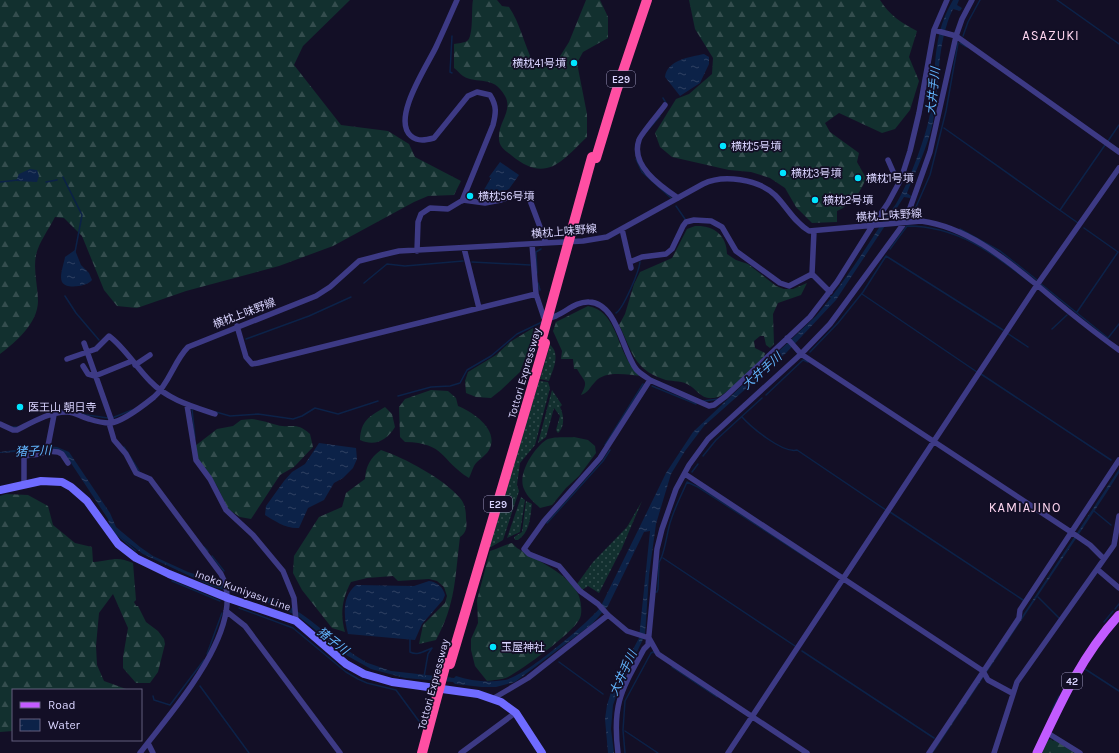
<svg xmlns="http://www.w3.org/2000/svg" width="1119" height="753" font-family="Karla,'Noto Sans JP',sans-serif">
<style>
.grass{fill:url(#grass-dots)}
.forest{fill:url(#forest-firs)}
.water{fill:url(#water-ripples)}
.lines{fill:none;stroke-linecap:round;stroke-linejoin:round}
.stream{stroke:#0c2248;stroke-width:1.5}
.street{stroke:#3d3a85;stroke-width:5.5}
.secondary{stroke:#6f6bff;stroke-width:8}
.primary{stroke:#c25bff;stroke-width:9}
.highway{stroke:#ff4fa3;stroke-width:10}
.highway-bridge{stroke:#ff4fa3;stroke-width:10}
.poi-dot{fill:#00e5ff;stroke:#130f26;stroke-width:1.5}
.labels{text-anchor:middle;stroke-width:3.5;stroke-linejoin:round;paint-order:stroke}
.shield{fill:#130f26;stroke:#9e99be;stroke-width:1}
.shield-label{font-size:10px;font-weight:bold;fill:#d9d4ff}
.poi-label{font-size:11px;fill:#d9d4ff;stroke:#130f26;text-anchor:start}
.street-label{font-size:11px;fill:#d9d4ff;stroke:#130f26}
.water-label{font-size:12px;font-style:italic;fill:#62b6ff;stroke:#130f26}
.quarter-label{font-size:13px;letter-spacing:1px;fill:#ffd6f0;stroke:#130f26}
</style>
<defs>
<pattern id="grass-dots" width="8" height="8" patternUnits="userSpaceOnUse"><rect width="8" height="8" fill="#12302f"/><path d="M2 2h.1M6 6h.1" fill="none" stroke="#344d4e" stroke-width="1.8" stroke-linecap="round"/></pattern>
<pattern id="forest-firs" width="22" height="20" patternUnits="userSpaceOnUse"><rect width="22" height="20" fill="#12302f"/><path d="M5 1l3.5 6h-7zM16 11l3.5 6h-7z" fill="#344d4e"/></pattern>
<pattern id="water-ripples" width="26" height="14" patternUnits="userSpaceOnUse"><rect width="26" height="14" fill="#0c2248"/><path d="M2 4q2-2 4 0t4 0M15 11q2-2 4 0t4 0" fill="none" stroke="#2f4163"/></pattern>
</defs>
<rect width="100%" height="100%" fill="#130f26"/>
<!-- grass -->
<path class="grass" d="M550,345C561,354 553,369 549,381L540,379Z
M539,381L548,382L550,388L535,445L520,463L517,485L519,491L503,540L491,547L488,546Z
M552,390L562,405L560,407C564,415 565,427 558,433L556,430L560,416L554,408L546,437L538,443Z
M521,497L525,500L520,532L507,538Z
M526,501L532,504C530,518 530,532 518,540H515L514,537L522,532Z
M642,501L622,548L599,593L588,586L582,590L577,584L593,562L627,527Z"/>
<!-- forest -->
<path class="forest" d="M0,0H350L303,46L294,65L341,125L388,131L409,144L415,157L461,181L454,195L428,196L414,202L333,246L279,266L186,291L137,308L117,306L104,290L82,236L64,218L55,217C49,229 39,242 36,255C33,271 38,286 38,301C38,323 16,342 0,354Z
M473,0H497L502,6L509,7C520,23 524,44 533,62L557,61L569,42L586,0H600L608,17V38L583,52L577,63L587,114V137C561,162 546,184 511,155C504,150 498,146 499,136C499,122 513,110 505,96C493,74 477,85 463,76C460,74 457,70 454,68V44C458,43 464,43 467,41C474,37 471,8 473,0Z
M689,0H880C889,15 902,23 917,31L909,57L919,81L910,110L895,129L882,133L839,113L825,123L830,132L859,153L857,162L866,178C860,193 853,204 837,211V222L812,223L796,207L785,188L770,178L751,172L729,170L672,157L660,147L655,133L676,99L689,94L712,74L713,58L695,29Z
M695,226C713,225 727,235 727,254L736,260L748,264L776,286L784,289H793L807,283L801,295L778,303L773,314L774,344L770,348L766,345L764,336H760L754,341L755,348L765,353L764,357C756,364 726,395 718,397C701,402 699,390 687,384C680,380 670,382 663,379C633,369 632,350 619,325L625,314L634,284L640,272L672,258L687,229Z
M588,306C615,311 616,342 629,362C633,367 638,372 642,376C628,375 605,370 595,382C590,387 588,393 581,395C589,380 584,382 577,369H574L573,359H561L562,351L553,331L556,322Z
M533,328L534,335L520,372L501,390L491,398L476,397L466,393L465,381L468,372L496,355L510,342Z
M431,390L448,391L456,398L458,406C473,412 500,430 489,450C485,457 477,460 474,466C472,470 471,474 469,478C440,460 446,443 405,442L400,437L399,407L405,399Z
M385,407L392,414L395,427C387,440 375,447 360,440C361,420 369,417 385,407Z
M252,419C261,420 269,423 277,425C292,429 295,421 310,434L313,447L294,467L280,475L251,519L240,517L228,509L217,486L198,459L195,446L217,429L233,426L241,420Z
M574,437L588,440L595,446L596,453L579,476L566,488L552,505L540,508C534,502 527,497 524,489C517,474 534,448 546,440C553,436 567,438 574,437Z
M381,450C405,458 444,479 460,498C465,504 466,511 466,518C467,526 467,532 460,537C455,576 456,604 436,640L419,644L423,625L445,603L447,596L444,587L437,581L429,579L398,581L393,576L367,578L351,582C342,599 340,614 345,632L332,628L302,590L293,573L294,556L319,517L342,507L346,493L365,479C366,466 370,458 381,450Z
M6,494L28,495L48,506L53,525L75,543L92,547L93,562C111,561 116,555 133,563L136,600L134,602L136,606H138L146,622L158,631L164,639L165,644L158,672L150,683H136L123,668V657L128,628L113,594L99,613L96,646L97,665L104,681L129,690H13V731L0,732V496Z
M512,543L517,548C536,560 570,574 579,596C581,602 583,614 579,620C571,634 523,669 508,677C502,680 493,680 487,681L475,666L471,650V639L478,623L477,600L490,551C498,549 504,545 512,543Z
M1051,739L1053,741L1055,739L1078,753H1042L1048,740Z"/>
<!-- water -->
<path class="water" d="M953,0H959L957,5L962,8L960,11L953,9C936,44 940,84 933,122C928,146 916,170 907,193L911,196L910,198L904,197L836,300L786,353L704,426L685,451L671,474L656,524L649,575L645,635L617,694L613,705L611,729L614,753H608L605,719L607,705L612,689L639,638L650,531L644,532L608,606L592,624L515,682L496,687H482L455,684L453,682L405,678L371,669L346,655L298,616L271,604L211,586L143,554L111,530L108,519L67,457L45,450L0,453V452L45,446L57,447L69,452L110,513L116,527L140,547L153,556L188,572L213,580L214,578C239,591 268,594 292,608C318,623 338,646 364,661L365,660V662L391,671L454,678L456,676C471,681 488,683 505,680C526,676 585,625 600,608L666,473L693,432L816,316L831,298L828,296H832C850,273 866,248 882,223C886,216 892,210 896,204C908,184 921,149 927,127C940,81 927,44 953,0Z
M704,54L709,57V64L700,83L680,96L665,77C667,60 690,57 704,54Z
M500,162L519,175L509,189L489,198L482,193L491,178L489,177Z
M30,169L37,170L39,176L37,182L16,181L19,174Z
M75,250L81,265L89,273L92,280C88,286 66,290 62,282C59,276 64,264 65,257Z
M319,443L356,448L357,459L353,468L343,478L334,483L324,500L308,508L299,528C286,529 275,521 265,515L266,506L284,481L292,472L305,464Z
M1119,469V473L1105,495L933,753H932Z
M429,581C437,582 443,587 445,595L443,600L422,624L415,640L348,634C344,618 341,597 356,585L414,586Z"/>
<g class="lines">
<!-- stream -->
<path class="stream" d="M1057,0L1119,44
M963,36L968,22L980,0
M960,43L967,47
M452,73L450,72L452,36
M663,98L666,103
M944,128L1078,223
M647,131L660,116
M1108,141L1119,125
M636,159L642,172L671,198
M63,177L82,215L75,252
M0,182L18,180
M46,182L57,180
M676,206L685,219
M1060,210L1105,145
M912,216L930,175L946,111L958,43
M1084,228L1118,252
M960,229L1000,251L1037,280
M890,249L907,226C958,226 993,253 1031,283
M472,262L530,265
M537,273L536,252L541,249
M364,283L387,264L405,266L463,261
M538,283L540,290
M1041,284L1108,338L1119,324
M862,294L977,372
M65,296L76,313L99,340
M1077,312L1118,252
M616,313C623,309 639,272 640,262
M1052,329L1067,315
M1007,333L1028,347
M246,339L309,316L351,297
M810,352L838,323L863,292L886,256L1003,330
M981,374L1111,460
M652,386L696,404
M766,395L803,360L808,362
M398,396L431,387L450,386L460,383L467,370L491,356L517,334L542,322
M703,401L719,399
M192,409L195,438
M62,410L70,409L86,415
M216,412L230,416L258,414L293,419L302,416L315,408L338,414L378,401
M87,415L108,418
M742,417C751,427 783,454 797,450L886,510
M112,418L132,410
M12,427H17
M605,445L643,384
M124,447L139,471
M703,456L716,440L762,398
M692,472L698,464
M1094,511L1111,525
M890,512L1023,600
M547,523L603,461L610,450
M115,533L136,551
M204,547L208,551
M212,556L224,571
M663,558L795,646
M172,581L220,601
M655,592H657L658,589L659,562C665,555 667,530 671,520C675,507 682,494 687,482L698,487L812,561
M1038,597L1059,618
M239,608L293,628L346,672L358,679L367,683L396,690L424,728
M1115,609L1119,604
M1104,622L1113,611
M410,638V652C418,656 424,651 432,648L428,654L424,677
M802,651L934,738
M207,654L222,613
M559,662L603,694
M672,667L717,697
M1085,669L1119,691
M200,686L249,753
M153,696L154,700L170,705L204,660
M1052,710L1059,696
M625,731L658,753
M625,753L623,730L625,701L651,653L653,652L655,653"/>
<!-- street -->
<path class="street" d="M457,0C450,16 443,32 436,47C427,66 391,119 411,136C418,142 426,140 434,138L468,96L477,92L490,95C497,106 496,113 493,125L462,201
M934,30L956,36L1119,152
M665,105C661,111 640,135 639,140C630,165 660,186 678,198
M888,160L895,176L901,179
M622,229L631,268
M532,244L536,294L544,318C560,320 572,301 589,302C617,303 622,350 636,369C639,373 646,377 650,380L600,458L544,521L524,549L529,554L559,566L580,591L598,604L608,615L627,631L649,638L658,654L807,753
M464,248L479,308
M417,251L418,222L421,214L430,208L448,209L463,200L485,203L501,200L521,193L528,195L546,243
M630,262L642,257L666,254L672,249L683,226L686,222L694,220L711,221L722,227L736,251L780,283L789,286L812,274L830,292
M812,274L814,231
M237,326L246,357L252,364L258,363L536,294
M787,338L801,354L1071,532L1090,545L1104,559
M84,343L112,422
M67,359L96,349L109,336C124,347 136,367 150,381C167,399 191,406 215,414
M135,365L150,355
M83,366L88,374L95,376L132,361
M650,380L709,406L714,405L726,396L810,317L837,282L871,228L888,203L901,179L910,151L919,113L934,30L947,0
M187,405L196,460L210,479L226,510L253,535L283,571L294,598L296,621
M109,423L114,440L126,454L136,473L150,479L221,574C250,626 170,713 140,753
M0,424L13,430H17C31,423 49,412 66,412C74,411 80,417 89,419C95,421 103,423 110,423C123,422 144,405 154,397C169,384 174,361 188,347L316,296L330,287L359,261L382,255L399,251L583,241L607,237L703,184C723,174 758,179 775,195C787,207 794,222 809,231L921,221C966,227 1003,257 1037,285C1064,308 1091,330 1119,350
M47,451L54,415
M685,474L983,671L988,680L1012,693
M24,484V456L40,454L47,451L58,452L62,454L68,463
M1097,569L1119,588
M226,611L245,626L340,753
M494,698L528,678L608,615
M1046,732L1080,753
M148,743L153,753
M461,753L515,713
M618,753C612,704 621,691 644,649L648,645L657,549L662,529L676,489L689,465L708,439L801,354L830,324L905,222L930,152L956,36L962,19L972,0
M728,753L1037,285L1119,168
M929,753L1019,618L1020,610L1119,460
M994,753L1017,682L1114,545L1119,516"/>
<!-- secondary -->
<path class="secondary" d="M0,490L41,481L62,482L71,487L87,501L118,544L136,558L169,574L228,598L296,621L346,664L364,674L392,682L478,694L501,702L516,713L542,753"/>
<!-- primary -->
<path class="primary" d="M1037,753C1060,704 1082,655 1119,615"/>
<!-- highway -->
<path class="highway" d="M596,158L616,92L647,0
M450,664L545,343"/>
<!-- highway-bridge -->
<path class="highway-bridge" d="M541,342L592,157
M422,753L446,663"/>
</g>
<!-- markers -->
<g class="poi-dot">
<circle cx="574" cy="63" r="4"/>
<circle cx="723" cy="146" r="4"/>
<circle cx="783" cy="173" r="4"/>
<circle cx="858" cy="178" r="4"/>
<circle cx="470" cy="196" r="4"/>
<circle cx="815" cy="200" r="4"/>
<circle cx="20" cy="407" r="4"/>
<circle cx="493" cy="647" r="4"/>
</g>
<g class="labels">
<!-- shield labels -->
<g class="shield">
<rect x="607" y="71" width="28" height="16" rx="3"/>
<rect x="484" y="496" width="28" height="16" rx="3"/>
<rect x="1062" y="673" width="20" height="16" rx="3"/>
</g>
<g class="shield-label">
<text x="621" y="83">E29</text>
<text x="498" y="508">E29</text>
<text x="1072" y="685">42</text>
</g>
<!-- poi labels -->
<g class="poi-label">
<text x="566" y="67" text-anchor="end">横枕41号墳</text>
<text x="731" y="150">横枕5号墳</text>
<text x="791" y="177">横枕3号墳</text>
<text x="866" y="182">横枕1号墳</text>
<text x="478" y="200">横枕56号墳</text>
<text x="823" y="204">横枕2号墳</text>
<text x="28" y="411">医王山 朝日寺</text>
<text x="501" y="651">玉屋神社</text>
</g>
<!-- street labels -->
<g class="street-label">
<text transform="translate(889 215) rotate(-4)" y="4">横枕上味野線</text>
<text transform="translate(564 231) rotate(-5)" y="4">横枕上味野線</text>
<text transform="translate(244 313) rotate(-21)" y="4">横枕上味野線</text>
<text transform="translate(524 373) rotate(-74)" y="4">Tottori Expressway</text>
<text transform="translate(243 590) rotate(20)" y="4">Inoko Kuniyasu Line</text>
<text transform="translate(433 684) rotate(-75)" y="4">Tottori Expressway</text>
</g>
<!-- water labels -->
<g class="water-label">
<text transform="translate(933 91) rotate(-84)" y="4">大井手川</text>
<text transform="translate(762 371) rotate(-42)" y="4">大井手川</text>
<text transform="translate(33 451) rotate(-2)" y="4">猪子川</text>
<text transform="translate(333 641) rotate(38)" y="4">猪子川</text>
<text transform="translate(623 673) rotate(-65)" y="4">大井手川</text>
</g>
<!-- quarter labels -->
<g class="quarter-label">
<text x="1051" y="40">ASAZUKI</text>
<text x="1025" y="512">KAMIAJINO</text>
</g>
</g>
<!-- legend -->
<rect x="12" y="689" width="130" height="52" fill="#130f26" stroke="#625e7d"/>
<rect x="20" y="702" width="20" height="6" fill="#c25bff" stroke="#625e7d"/>
<text x="48" y="709" font-size="12" fill="#d9d4ff">Road</text>
<rect x="20" y="719" width="20" height="12" fill="url(#water-ripples)" stroke="#625e7d"/>
<text x="48" y="729" font-size="12" fill="#d9d4ff">Water</text>
</svg>
